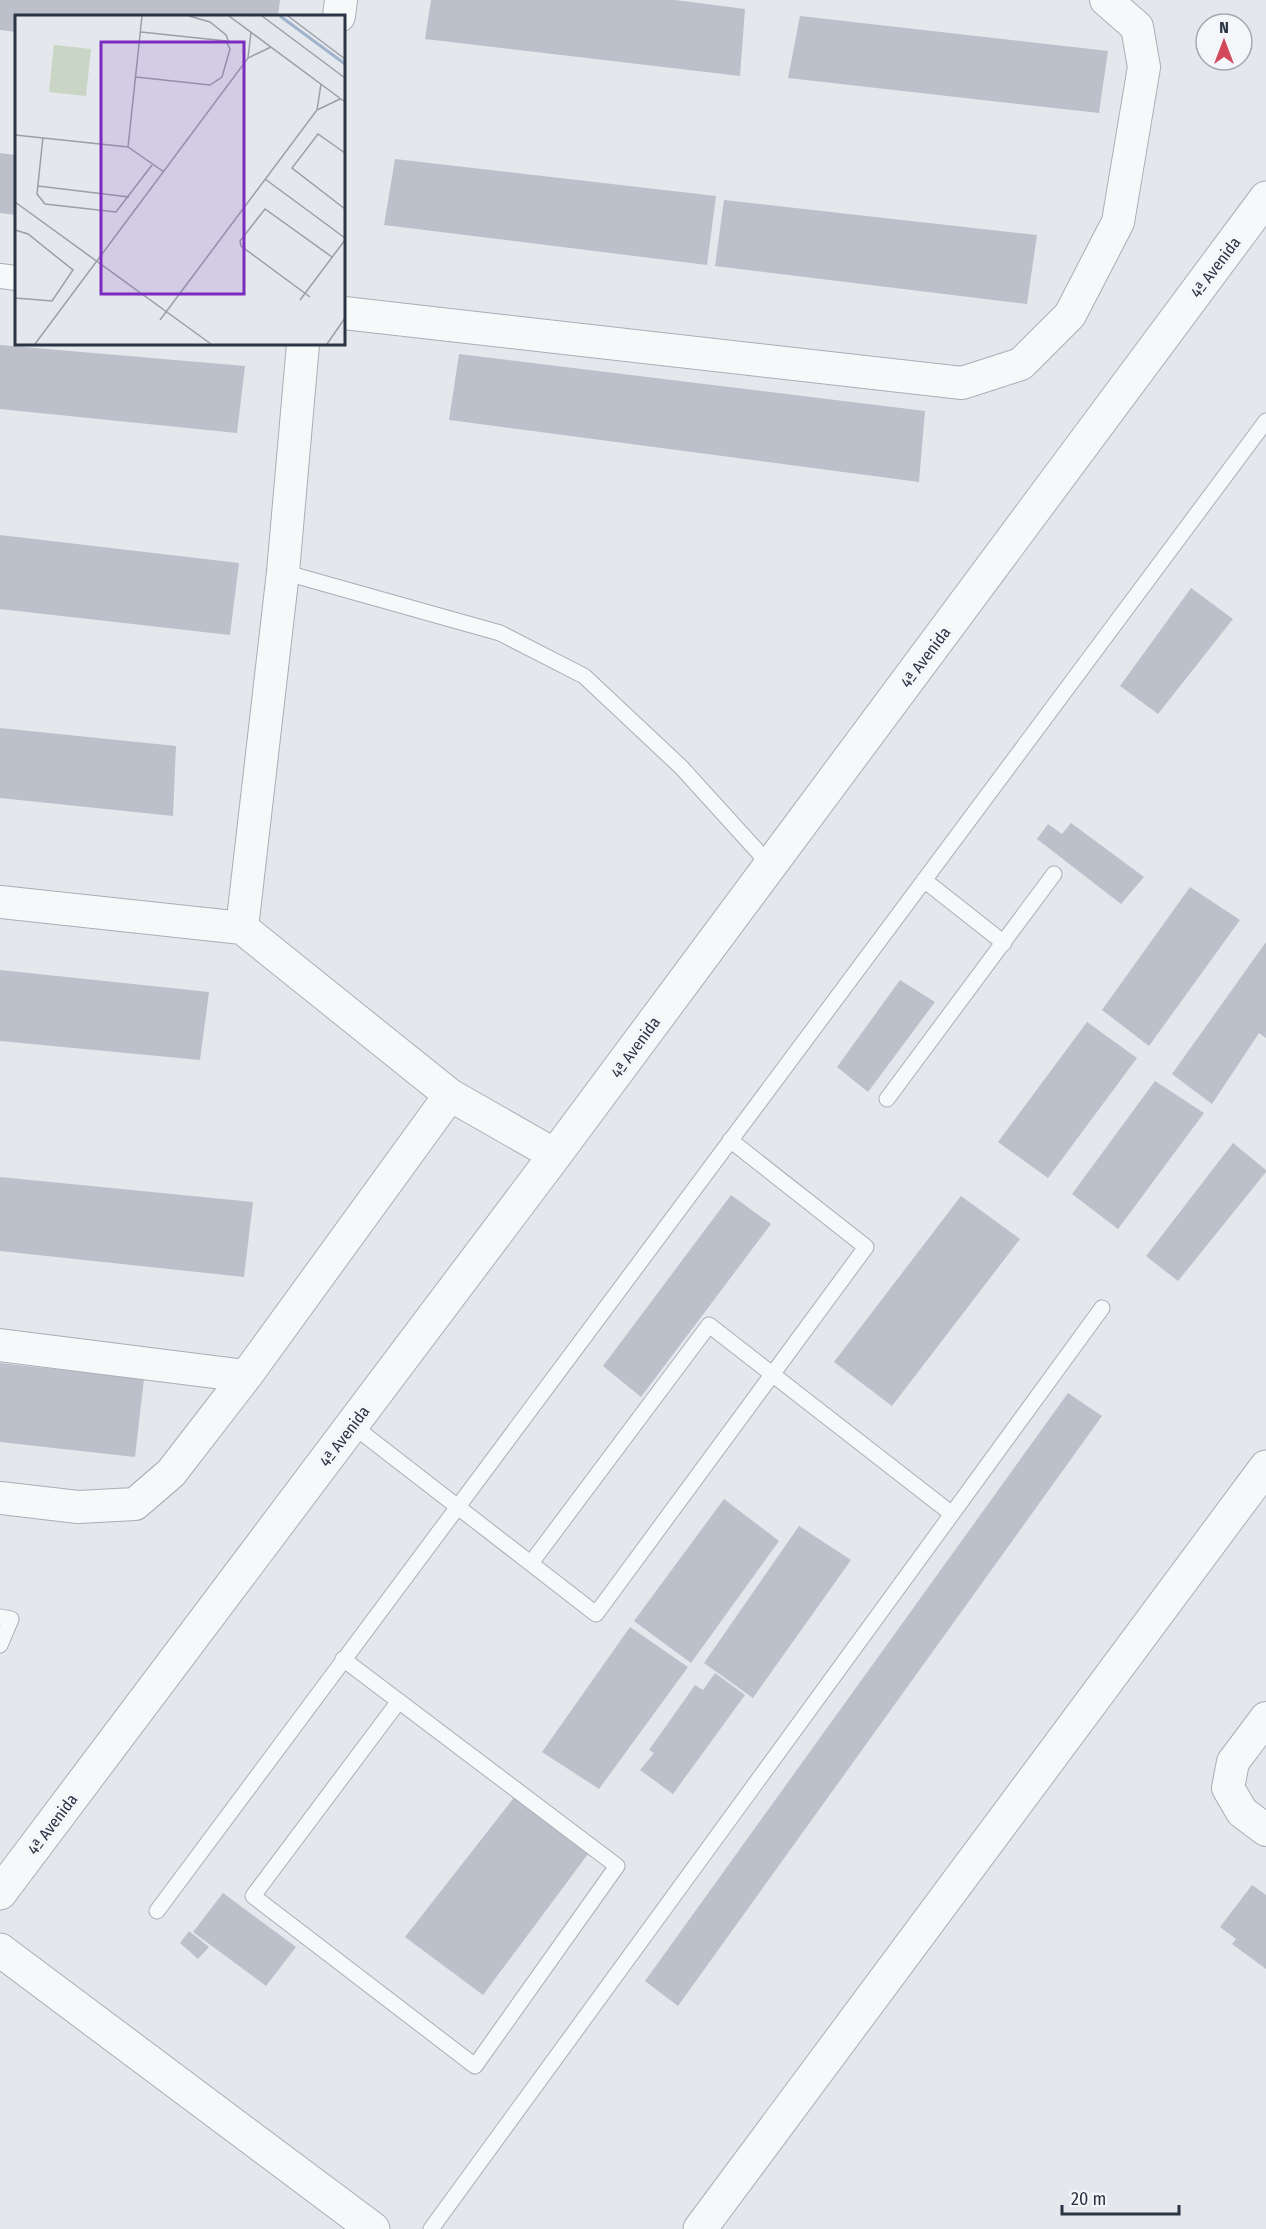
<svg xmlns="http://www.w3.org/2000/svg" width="1266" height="2229" font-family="'Fira Sans Condensed',sans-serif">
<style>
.building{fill:#bbc0ca}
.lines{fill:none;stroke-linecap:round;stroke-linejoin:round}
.service-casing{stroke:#a9aeb7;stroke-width:17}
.pedestrian-casing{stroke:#a9aeb7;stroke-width:26}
.minor-casing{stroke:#a9aeb7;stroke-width:34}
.tertiary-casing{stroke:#a9aeb7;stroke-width:35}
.service{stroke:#f7f8fa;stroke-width:15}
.pedestrian{stroke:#f7f8fa;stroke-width:24}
.minor{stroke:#f7f8fa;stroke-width:32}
.tertiary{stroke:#f7f8fa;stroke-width:33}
.labels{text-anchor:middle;stroke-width:6;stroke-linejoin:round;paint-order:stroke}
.street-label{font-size:16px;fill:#2b3445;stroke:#f4f6f9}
.inset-river{fill:none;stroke:#9fb4cc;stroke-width:3}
.inset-road{fill:none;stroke:#9a9fa9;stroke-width:1.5}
.view{fill:#7b2cbf;fill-opacity:0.15;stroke:#7b2cbf;stroke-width:3}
.inset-edge{fill:none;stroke:#2b3445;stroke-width:3}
</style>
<rect width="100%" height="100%" fill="#e4e7ec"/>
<!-- building -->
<path class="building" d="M0,0H280L278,16H16V32L0,30Z
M431,0H675L745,9L740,76L425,39Z
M800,16L1108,51L1099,113L788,78Z
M0,153L16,155V215L0,213Z
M395,159L716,196L707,265L384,225Z
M724,200L1037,235L1027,304L715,266Z
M0,345L245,366L237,433L0,409Z
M459,354L925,411L919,482L449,420Z
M0,535L239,563L230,635L0,609Z
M1191,588L1233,619L1158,714L1120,686Z
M0,728L176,746L173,816L0,798Z
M1071,823L1144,877L1121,904L1037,839L1048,824L1062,834Z
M1190,887L1240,920L1149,1046L1102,1010Z
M1266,942V1038L1259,1033L1212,1104L1172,1074Z
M0,970L209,992L200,1060L0,1041Z
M900,980L935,1002L868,1092L837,1067Z
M1087,1022L1137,1058L1048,1178L998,1142Z
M1155,1081L1204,1113L1118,1229L1072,1194Z
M1233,1143L1266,1170V1172L1178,1281L1146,1256Z
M0,1177L253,1202L244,1277L0,1251Z
M731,1195L771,1224L641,1397L603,1366Z
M961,1196L1020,1239L892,1406L834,1362Z
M0,1363L144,1379L135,1457L0,1442Z
M1068,1393L1102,1416L678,2006L645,1981Z
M724,1499L779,1541L691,1663L634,1621Z
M799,1526L851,1560L753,1698L704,1663Z
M630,1627L688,1667L599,1789L542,1752Z
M715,1673L745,1695L673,1794L640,1770L654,1753L649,1750L695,1685L703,1690Z
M516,1795L591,1850L483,1995L405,1937Z
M1252,1885L1266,1895V1969L1232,1944L1236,1939L1220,1927Z
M223,1893L296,1947L266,1986L193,1932Z
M189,1931L209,1947L198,1959L180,1943Z"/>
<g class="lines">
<defs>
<path id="service" d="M283,572L500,633L584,676L681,767L770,865
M924,880L1004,943
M887,1099L1054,874
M352,1425L596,1614L866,1247L730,1140
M531,1563L709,1325L952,1514
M0,1617L11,1619L0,1645
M343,1659L617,1866L475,2066L253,1896L399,1701
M157,1911L1266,421
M431,2229L1102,1308"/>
<path id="pedestrian" d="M0,276L16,278"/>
<path id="minor" d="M339,16L341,0
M344,313L962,383L1021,364L1070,315L1118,222L1144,67L1137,27L1106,0
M0,902L242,928L450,1095L555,1155
M242,928L283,572L303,344
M0,1345L246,1376
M0,1498L78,1507L135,1504L171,1473L246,1376L450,1095
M1266,1718L1233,1762L1228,1788L1242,1812L1266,1830"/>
<path id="tertiary" d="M0,1893L555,1155L1266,198
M0,1950L373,2229
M700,2229L1266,1467"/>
</defs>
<!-- service casing -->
<use href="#service" class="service-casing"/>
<!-- pedestrian casing -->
<use href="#pedestrian" class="pedestrian-casing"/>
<!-- minor casing -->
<use href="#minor" class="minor-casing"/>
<!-- tertiary casing -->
<use href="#tertiary" class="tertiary-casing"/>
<!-- service -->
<use href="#service" class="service"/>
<!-- pedestrian -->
<use href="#pedestrian" class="pedestrian"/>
<!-- minor -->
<use href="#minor" class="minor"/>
<!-- tertiary -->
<use href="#tertiary" class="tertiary"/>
</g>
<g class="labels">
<!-- street labels -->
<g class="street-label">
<text transform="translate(1215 267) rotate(-53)" y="6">4ª Avenida</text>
<text transform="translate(925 657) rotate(-53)" y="6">4ª Avenida</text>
<text transform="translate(635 1047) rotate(-54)" y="6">4ª Avenida</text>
<text transform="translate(344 1436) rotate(-53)" y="6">4ª Avenida</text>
<text transform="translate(52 1824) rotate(-53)" y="6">4ª Avenida</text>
</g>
</g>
<!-- overview -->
<g transform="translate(15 15)">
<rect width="330" height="330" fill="#e4e7ec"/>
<path d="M39,30L76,34L71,81L34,77Z" fill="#c9d6c5"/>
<path class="inset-river" d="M265,1L330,49"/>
<path class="inset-road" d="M174,1L195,7L211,20L214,28M214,1L330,87M247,1L330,63M273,1L330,44M233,43L236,17M121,62L195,70L207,62L215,34L211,26L126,17M302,95L325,84M0,120L113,132L149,157M28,122L22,179L30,189L101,197L137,150M113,132L127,1M330,138L303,119L277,153L330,194M250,164L330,223M23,171L114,182M0,187L196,329M0,215L13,219L58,255L37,286L0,283M295,282L226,231L225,226L250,194L317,242M285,285L330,225M145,305L302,95L306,69M20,329L233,43L256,32M312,329L330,303"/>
<path class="view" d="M86,27H229V279H86Z"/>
<rect width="330" height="330" class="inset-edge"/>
</g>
<!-- north arrow -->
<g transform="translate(1224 42)"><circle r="28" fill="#f4f6f9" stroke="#a4a8b1" stroke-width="1.5"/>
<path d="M0-4.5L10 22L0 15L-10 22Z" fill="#d1495b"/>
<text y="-9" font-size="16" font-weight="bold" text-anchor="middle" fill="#2b3445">N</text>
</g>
<!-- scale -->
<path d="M1062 2205v9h117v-9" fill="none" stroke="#2b3445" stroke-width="3"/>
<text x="1071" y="2205" font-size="18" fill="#2b3445" stroke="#f4f6f9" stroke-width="4.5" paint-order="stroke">20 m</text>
</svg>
